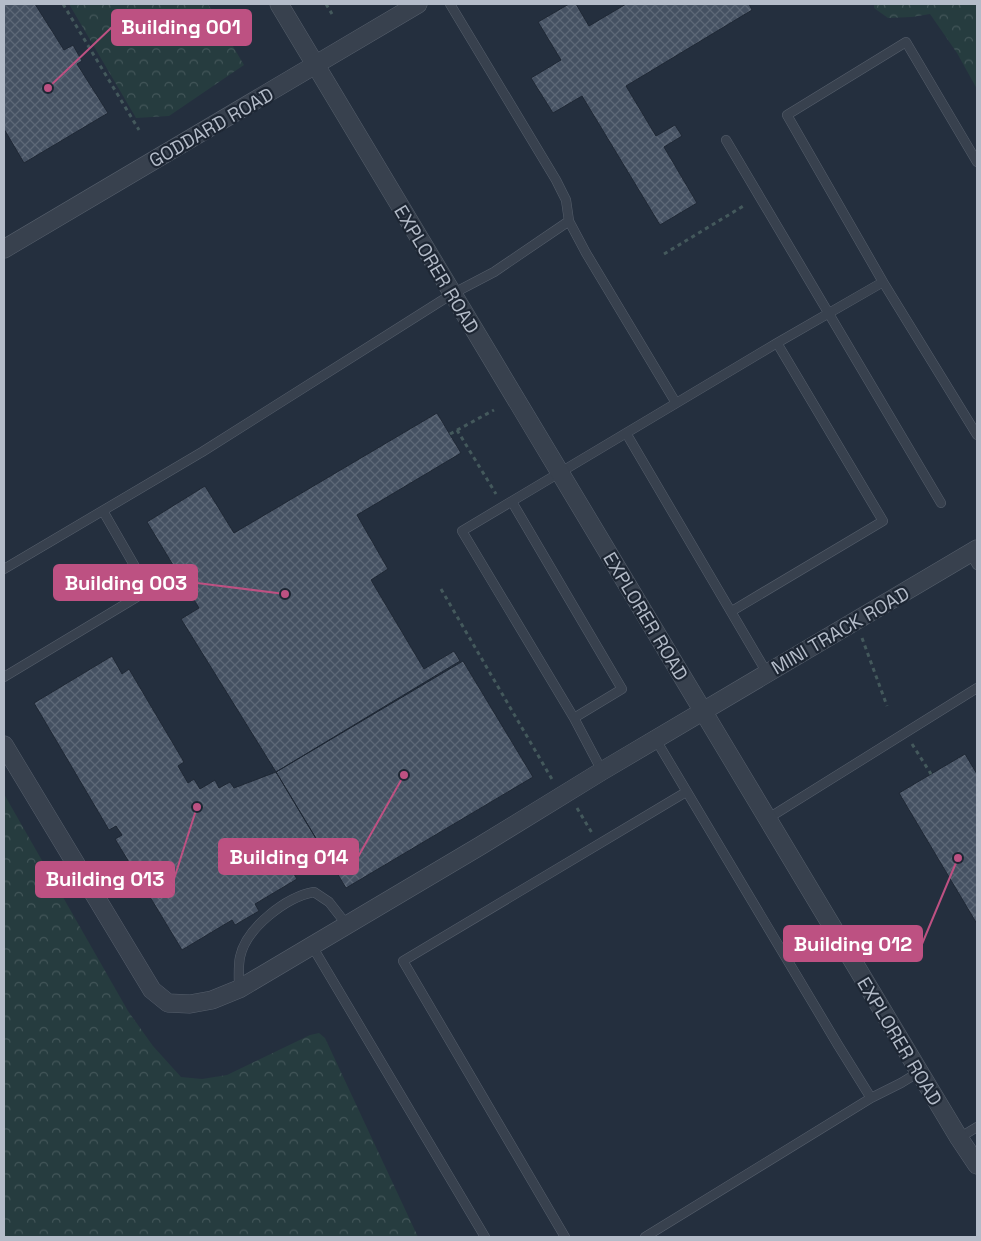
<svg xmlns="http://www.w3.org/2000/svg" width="981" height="1241" font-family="'Space Grotesk',sans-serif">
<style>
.forest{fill:url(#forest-crowns)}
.building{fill:url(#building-cross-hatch);stroke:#1f2835}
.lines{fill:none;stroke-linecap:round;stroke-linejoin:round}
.lane-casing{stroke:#565f6c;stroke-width:10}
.street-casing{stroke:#565f6c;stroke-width:19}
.path{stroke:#44595c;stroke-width:3;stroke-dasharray:4 4;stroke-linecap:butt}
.lane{stroke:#38414e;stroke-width:9}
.street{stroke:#38414e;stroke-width:18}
.labels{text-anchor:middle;stroke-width:4.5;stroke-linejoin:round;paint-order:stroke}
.street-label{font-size:19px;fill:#b4bcc9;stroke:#1d2633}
.leader{fill:none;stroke:#bd5182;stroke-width:2}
.callout-dot{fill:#bd5182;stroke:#1d2633;stroke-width:2}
.callout{fill:#bd5182;stroke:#bd5182;stroke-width:2}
.callout-label{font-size:20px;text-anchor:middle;font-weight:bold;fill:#fff}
</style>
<defs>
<pattern id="forest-crowns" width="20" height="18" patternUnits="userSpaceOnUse" patternTransform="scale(1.25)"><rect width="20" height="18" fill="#263c3f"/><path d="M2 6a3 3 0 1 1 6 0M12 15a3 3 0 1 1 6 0" fill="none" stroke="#435659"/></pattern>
<pattern id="building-cross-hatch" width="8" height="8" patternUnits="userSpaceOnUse" patternTransform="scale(1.25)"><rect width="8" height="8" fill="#455162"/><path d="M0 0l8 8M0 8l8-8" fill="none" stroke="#5d6877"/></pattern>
</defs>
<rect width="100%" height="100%" fill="#242f3e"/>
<!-- forest -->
<path class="forest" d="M69,4H208L244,65L169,116L136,118Z
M874,4H977V89L957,53L930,14L912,17L888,18L874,8Z
M4,794L128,1011L153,1046L181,1077L202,1079L227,1075L310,1035L319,1033L325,1038L418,1237H4Z"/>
<!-- building -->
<path class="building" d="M4,4H35L64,50L73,45L82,61L77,64L108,113L24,163L4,129Z
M569,4H576L589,26L626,4H749L752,10L626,86L656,136L675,125L682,136L664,147L697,203L660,225L582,96L553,113L531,78L561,60L538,22Z
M437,413L461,453L357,515L388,569L371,580L424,669L454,651L460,661L276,772L181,619L199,608L147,522L205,486L234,533Z
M112,656L122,674L129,669L184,762L178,766L188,783L194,779L200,789L215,780L219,788L230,782L234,788L276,772L324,852L292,871L297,879L255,904L259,911L235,925L232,920L182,950L115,839L122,835L116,826L109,830L34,703Z
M463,661L533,777L346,888L276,772Z
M965,754L977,774V924L899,793Z"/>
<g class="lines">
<defs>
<path id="lane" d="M726,140L941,503
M977,162L906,42L787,115L883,282L977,435
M569,221L586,253L676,403
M626,433L767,673
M512,502L622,689L574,718
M970,553L977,565
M4,569L202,452L452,294L494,272L569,221L566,200L556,180L450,4
M732,611L883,521L777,343
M4,677L137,597L145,584L103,511
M602,771L574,718L462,531L777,343L883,282
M767,819L977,688
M312,946L485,1237
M239,989C239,979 238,967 240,957C246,928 286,897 314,892L329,902L347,925
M871,1098L901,1083L919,1072
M959,1138L977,1127
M565,1237L403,961L686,792
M645,1237L871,1098L838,1045L656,740"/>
<path id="street" d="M279,4L959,1138L977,1165
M4,249L418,4
M4,745L152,990L168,1003L190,1004L212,1000L239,989L480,846L602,771L977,549"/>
</defs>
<!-- lane casing -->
<use href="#lane" class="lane-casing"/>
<!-- street casing -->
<use href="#street" class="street-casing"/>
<!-- path -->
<path class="path" d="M63,4L139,130
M326,4L332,14
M664,254L745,205
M457,430L496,494
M450,434L494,410
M441,589L553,781
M862,638L887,706
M912,744L931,774
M577,808L592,833"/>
<!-- lane -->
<use href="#lane" class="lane"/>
<!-- street -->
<use href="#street" class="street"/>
</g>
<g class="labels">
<!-- street labels -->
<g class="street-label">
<text transform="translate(211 127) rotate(-30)" y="7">GODDARD ROAD</text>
<text transform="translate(437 269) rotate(59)" y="7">EXPLORER ROAD</text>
<text transform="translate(646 616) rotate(59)" y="7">EXPLORER ROAD</text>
<text transform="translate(840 630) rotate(-30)" y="7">MINI TRACK ROAD</text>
<text transform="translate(900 1041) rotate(59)" y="7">EXPLORER ROAD</text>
</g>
</g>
<!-- callouts -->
<path class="leader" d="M48 88L112 27M285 594L197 583M404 775L358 857M197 807L174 879M958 858L922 944"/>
<g class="callout-dot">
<circle cx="48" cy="88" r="5"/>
<circle cx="285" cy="594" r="5"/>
<circle cx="404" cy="775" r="5"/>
<circle cx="197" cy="807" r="5"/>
<circle cx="958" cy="858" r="5"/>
</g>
<g class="callout">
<rect x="112" y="10" width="139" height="35" rx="5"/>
<rect x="54" y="565" width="143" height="35" rx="5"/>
<rect x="219" y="839" width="139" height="35" rx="5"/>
<rect x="36" y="862" width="138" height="35" rx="5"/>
<rect x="784" y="926" width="138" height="35" rx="5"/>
</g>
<g class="callout-label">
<text x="181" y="34">Building 001</text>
<text x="126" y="590">Building 003</text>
<text x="289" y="864">Building 014</text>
<text x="105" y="886">Building 013</text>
<text x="853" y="951">Building 012</text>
</g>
<!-- border -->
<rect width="981" height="1241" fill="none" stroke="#b4bcc9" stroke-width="10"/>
</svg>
